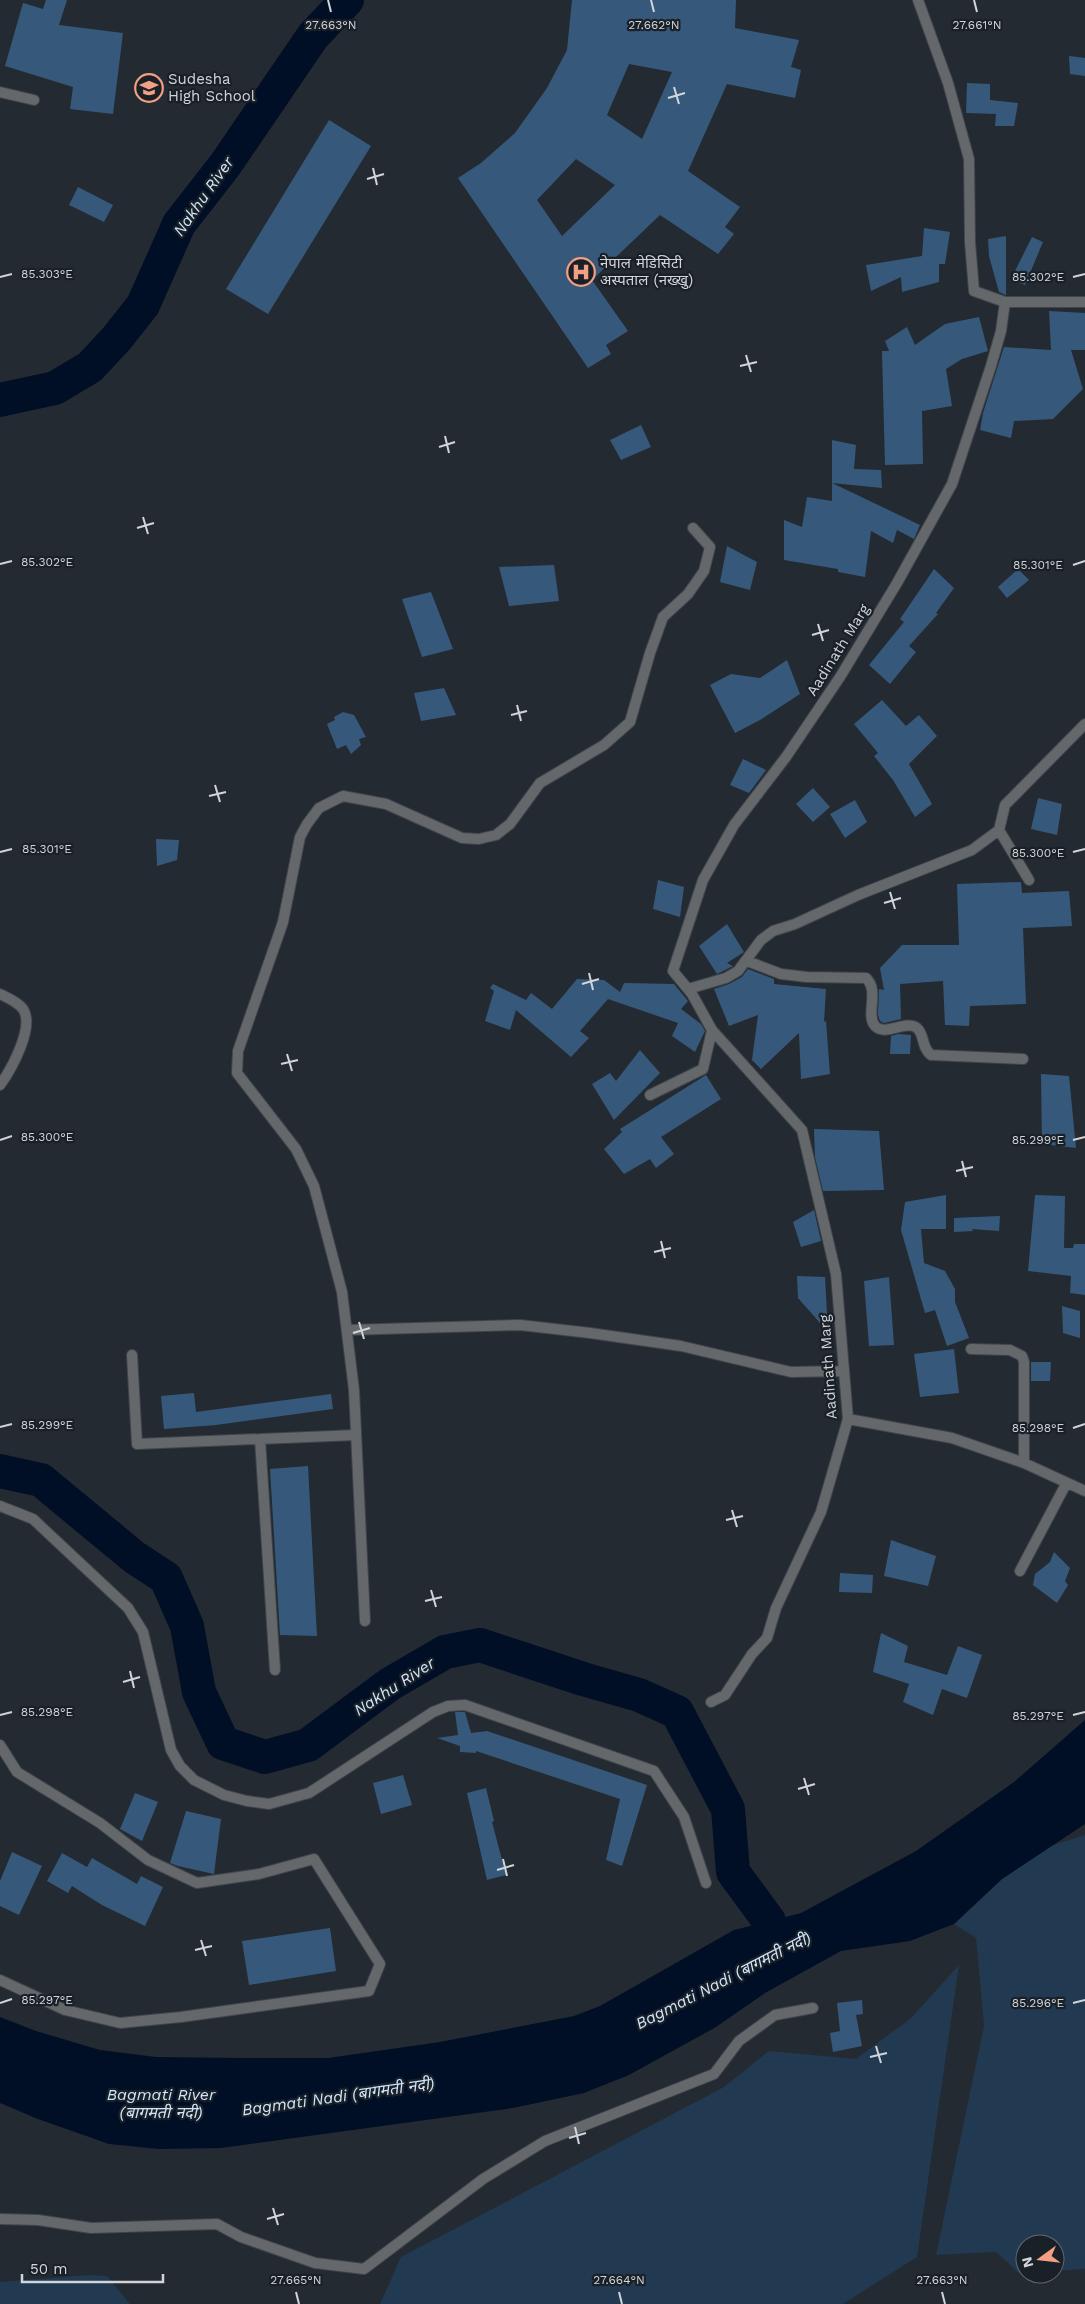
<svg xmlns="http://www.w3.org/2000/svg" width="1085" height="2304" font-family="'Work Sans','Noto Sans Devanagari',sans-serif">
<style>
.green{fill:#213951}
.water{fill:#000f26}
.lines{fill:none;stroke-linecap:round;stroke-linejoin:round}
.river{stroke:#000f26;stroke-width:34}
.building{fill:#36597b;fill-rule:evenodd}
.minor-casing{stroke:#40454c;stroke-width:12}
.tertiary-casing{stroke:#40454c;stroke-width:12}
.minor{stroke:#64686b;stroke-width:10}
.tertiary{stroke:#64686b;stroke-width:10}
.ticks{fill:none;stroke:#d1d5da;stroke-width:2}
.labels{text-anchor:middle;stroke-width:4.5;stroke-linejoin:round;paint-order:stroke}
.poi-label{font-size:15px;fill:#d1d5da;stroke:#1a2027;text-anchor:start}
.street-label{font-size:15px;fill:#d1d5da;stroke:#1a2027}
.water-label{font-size:16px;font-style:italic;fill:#d0e6fd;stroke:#1a2027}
.ticks-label{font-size:12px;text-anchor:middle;fill:#d1d5da;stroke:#1a2027;stroke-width:4.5;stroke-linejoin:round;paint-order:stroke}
</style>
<rect width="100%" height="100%" fill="#242a31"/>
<!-- green -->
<path class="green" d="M1085,1835V2269L1055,2271V2244H1025V2273H1019L996,2252L936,2255L984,2026L976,1938L954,1924L1002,1879L1047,1847Z
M959,1965L917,2257L843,2304H380L401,2257L724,2087L769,2051L856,2059L911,2018Z
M89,2275L107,2276L130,2304H0V2282Z"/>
<!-- water -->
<path class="water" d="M1085,1720V1824L1002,1879L954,1924L910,1941L841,1951L765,1993L716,2027L629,2075L584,2093L513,2108L221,2148L159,2149L109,2144L38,2119L0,2103V2017L36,2031L100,2050L156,2057L242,2058H328L440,2042L574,2016L600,2006L734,1930L801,1913L916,1851L1014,1782Z"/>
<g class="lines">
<!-- river -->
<path class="river" d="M0,400L55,388L90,367L117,338L143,305L179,224L225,165L313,36L347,0
M0,1471L41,1480L134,1557L166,1578L187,1626L199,1692L223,1743L265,1757L308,1745L390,1684L445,1652L480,1645L583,1679L639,1695L677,1712L728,1809L733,1872L769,1921L776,1952"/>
</g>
<!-- building -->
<path class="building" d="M46,0H67L59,25L123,33L113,114L70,109L73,87L5,66L23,3L43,9Z
M572,0H736L735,28L799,40L791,67L801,70L795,98L727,84L688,171L740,207L725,227L734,234L718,254L660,215L592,280L628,331L606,345L611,354L588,368L458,178L481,163L515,133L547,88L567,50ZM629,64L672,72L642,139L607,115ZM576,159L615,185L562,236L537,200Z
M1069,56L1085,58V76L1070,74Z
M967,83L990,84V100L1018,103L1014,126H995L996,114L966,113Z
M329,120L371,146L268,314L226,289Z
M78,187L113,205L104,222L69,205Z
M924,228L950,232L945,264H939V282L902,292L901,277L871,291L866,265L922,256Z
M1006,236V295L999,292L989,256L988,239Z
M1032,237L1043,242L1025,285L1011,279Z
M1049,311L1085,313V350H1071L1083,389L1053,419L1014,421L1011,438L980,430L983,413L1004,347L1051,350Z
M979,317L988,351L962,359L946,369L952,406L922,411L923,464L885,465L882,351H889L885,341L907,327L915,345L945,324Z
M641,425L651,447L621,460L610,440Z
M832,440L856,445L854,469L881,470L882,488L832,483Z
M832,483L920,525L914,539L897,530L893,543L871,531L865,577L838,572V569L784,560V520L802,527L807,497L832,501Z
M727,546L757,562L750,590L720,582Z
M554,565L559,601L509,606L499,567Z
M934,569L954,588L936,613L938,614L909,646L916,652L890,684L869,665L904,622L900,619Z
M1018,569L1029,580L1007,598L998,587Z
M431,592L453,649L422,657L402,599Z
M787,660L800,694L760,720L735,733L710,685L731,674L760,678Z
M444,688L456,715L421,721L414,693Z
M882,700L906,726L919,715L937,736L909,764L932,804L915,817L893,780L874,756L878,753L854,724Z
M343,712L354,715L366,737L359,739L361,745L351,754L346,745L337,749L327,724L335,720L334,717Z
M743,759L766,770L749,793L730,785Z
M813,788L830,807L813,822L796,804Z
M1038,798L1062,804L1057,835L1031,829Z
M855,800L867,822L845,838L830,814Z
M156,839L179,840L177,860L157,866Z
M658,880L684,887L680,917L653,909Z
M1021,882L1022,893L1069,891L1072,926L1023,928L1026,1004L970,1006L969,1026L945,1025L943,981L900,984L901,1019L884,1023L880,1021L878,1015L879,989L884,990L880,968L902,945H959L957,884Z
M727,924L744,952L727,963L733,966L717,974L699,946Z
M748,969L774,979V984L826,989L824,1022L826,1021L830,1074L801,1079L799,1033L761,1069L752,1060L758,1015L729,1026L714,989L729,984L742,977Z
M577,979L604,980L620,992L624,983L674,984L688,1001L681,1009L701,1024L705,1031L695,1052L672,1036L678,1023L608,999L580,1031L589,1038L571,1057L516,1010L510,1030L485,1021L494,991L490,988L493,984L526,1000L531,993L552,1009Z
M898,1034L911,1035L910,1054H890L891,1036Z
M640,1050L660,1073L614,1120L592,1084L610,1073L616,1081Z
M1041,1074L1069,1076L1076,1148L1042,1144Z
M706,1075L721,1099L661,1137L674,1154L656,1168L650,1159L624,1174L604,1149L622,1132L620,1129Z
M814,1129L879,1131L884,1190L823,1191L815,1157Z
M946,1195V1229H921L924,1263L945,1271L955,1289V1302L969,1338L947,1346L935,1310L925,1313L901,1230L905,1202Z
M1035,1195L1065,1196L1064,1248H1073L1074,1244H1085V1295L1070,1293L1071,1276L1028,1271Z
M814,1210L821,1241L801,1247L793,1222Z
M1000,1216L999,1231L972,1229L973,1231L954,1232V1218Z
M797,1276L825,1277L828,1332L798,1298Z
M889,1277L894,1345L869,1346L864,1281Z
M1062,1306L1080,1311V1338L1063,1333Z
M954,1349L959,1393L920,1397L914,1354Z
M1031,1362H1051L1050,1381H1031Z
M194,1393L196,1412L331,1394L333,1409L216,1425L164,1429L161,1396Z
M308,1466L317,1636L280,1635L270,1469Z
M891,1540L936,1556L928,1586L884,1576Z
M1054,1552L1070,1568L1065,1581L1068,1585L1057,1603L1033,1585L1035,1574L1050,1562Z
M840,1573L873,1575L872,1593L839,1592Z
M881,1633L908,1646L904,1662L947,1675L958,1646L982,1655L967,1698L942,1689L933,1715L903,1702L909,1684L873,1672Z
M455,1712H465L471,1733L487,1731L647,1785L622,1866L606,1860L620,1799L476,1751V1753L460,1752V1746L437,1738L458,1735Z
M403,1775L412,1805L381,1814L373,1783Z
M486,1788L494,1821L492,1822L506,1875L487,1880L467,1793Z
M135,1793L158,1802L142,1841L120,1829Z
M186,1811L221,1819L214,1874L178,1866L170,1863Z
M12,1852L42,1866L19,1915L0,1906V1881Z
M62,1853L87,1867L92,1858L137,1884L141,1876L163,1887L145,1926L102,1905L72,1886L68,1893L47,1881Z
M330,1928L336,1971L249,1985L242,1941Z
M862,2000L863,2014L856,2015L862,2046L833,2052L830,2033L840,2031L837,2003Z"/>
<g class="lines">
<defs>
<path id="minor" d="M0,92L34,100
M1029,880L999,830L1005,805L1085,724
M747,961L781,974L807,977L866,978C880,991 865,1015 875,1026C885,1037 906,1019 917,1028C925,1035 921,1047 931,1055L1023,1059
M688,989L726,978L738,971L761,940L773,931L795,924L858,895L972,850L999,830
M0,994C8,998 18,1002 23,1009C35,1027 11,1070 0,1085
M650,1095L703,1069L712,1030L692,994L673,971L703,880L734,825L786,757L840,677L897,583L952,484L991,366L1001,331L1005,302
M347,1330L520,1325L590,1333L681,1346L791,1372L844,1371
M971,1349L1010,1350L1022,1356L1024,1362V1463
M132,1355L137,1444L356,1435
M848,1419L952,1438L1024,1463L1085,1491
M260,1439L275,1670
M0,1506L33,1519L128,1608L143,1632L171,1750L180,1766L194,1780L224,1795L247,1801L269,1804L309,1793L433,1712L448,1706L465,1705L654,1771L684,1817L706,1883
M1020,1571L1066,1484
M365,1621L354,1390L342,1292L314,1186L296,1149L237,1073L238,1051L283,922L300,837L307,824L319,808L343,796L386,804L462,838L479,839L496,835L510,824L540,783L604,745L630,722L650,653L663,617L688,594L704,571L710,547L693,528
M711,1702L725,1695L752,1654L767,1638L776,1608L821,1512L848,1419L836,1274L802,1130L712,1030
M0,1745L17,1772L100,1823L148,1860L197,1883L259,1874L314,1859L380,1964L369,1991L181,2017L120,2023L65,2010L0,1980"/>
<path id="tertiary" d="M918,0L948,83L969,159L970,242L974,291L1005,302H1085
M0,2219L38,2220L91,2228L217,2224L241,2237L315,2263L364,2269L483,2179L545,2141L714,2074L739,2041L775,2015L813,2008"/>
</defs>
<!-- minor casing -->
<use href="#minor" class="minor-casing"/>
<!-- tertiary casing -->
<use href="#tertiary" class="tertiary-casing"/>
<!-- minor -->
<use href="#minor" class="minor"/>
<!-- tertiary -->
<use href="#tertiary" class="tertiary"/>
</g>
<!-- ticks -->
<path class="ticks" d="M328,0L331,12M651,0L654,12M974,0L977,12M674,87L679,104M668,98L685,93M373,168L377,185M367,179L384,174M0,277L12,274M1073,277L1085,274M746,355L751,372M740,366L757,362M445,436L449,453M439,447L455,442M143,517L148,534M137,528L154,523M0,564L12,561M1073,565L1085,561M818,624L823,641M812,635L829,630M517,705L521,721M511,715L527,711M215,785L220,802M209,796L226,792M0,852L12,849M1073,852L1085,849M890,892L895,909M884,903L901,898M589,973L593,990M582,984L599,979M287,1054L292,1071M281,1064L298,1060M0,1140L12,1136M1073,1140L1085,1137M962,1161L966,1177M956,1171L973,1167M661,1241L665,1258M654,1252L671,1248M359,1322L364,1339M353,1333L370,1328M0,1427L12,1424M1073,1428L1085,1424M732,1510L737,1527M726,1520L743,1516M431,1590L436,1607M425,1601L442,1597M130,1671L134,1688M123,1682L140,1677M0,1715L12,1712M1073,1715L1085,1712M804,1778L809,1795M798,1789L815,1784M503,1859L507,1876M497,1870L514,1865M201,1940L206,1956M195,1950L212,1946M0,2003L12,1999M1073,2003L1085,2000M876,2046L881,2063M870,2057L887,2053M575,2127L579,2144M569,2138L586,2133M273,2208L278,2225M267,2219L284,2214M296,2292L299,2304M619,2292L622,2304M942,2292L945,2304"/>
<!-- icons -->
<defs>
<symbol id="school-ring" viewBox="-11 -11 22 22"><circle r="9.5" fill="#1a2027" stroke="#f39f83" stroke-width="1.5"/><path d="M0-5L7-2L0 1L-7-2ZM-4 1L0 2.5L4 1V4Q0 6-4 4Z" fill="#f39f83"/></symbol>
<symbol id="hospital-ring" viewBox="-11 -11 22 22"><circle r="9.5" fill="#1a2027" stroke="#f39f83" stroke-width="1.5"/><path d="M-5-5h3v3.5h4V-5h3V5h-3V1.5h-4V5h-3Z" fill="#f39f83"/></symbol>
</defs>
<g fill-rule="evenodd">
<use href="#school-ring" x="133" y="72" width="32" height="32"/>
<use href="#hospital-ring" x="565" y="256" width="32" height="32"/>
</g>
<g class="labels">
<!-- poi labels -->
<g class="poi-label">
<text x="168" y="84">Sudesha<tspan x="168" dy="17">High School</tspan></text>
<text x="600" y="268">नेपाल मेडिसिटी<tspan x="600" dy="17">अस्पताल (नख्खु)</tspan></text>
</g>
<!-- street labels -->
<g class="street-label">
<text transform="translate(838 650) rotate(-58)" y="5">Aadinath Marg</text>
<text transform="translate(828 1367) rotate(-94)" y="5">Aadinath Marg</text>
</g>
<!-- water labels -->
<g class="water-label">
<text transform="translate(203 196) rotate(-55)" y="6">Nakhu River</text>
<text transform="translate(394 1686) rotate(-33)" y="6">Nakhu River</text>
<text transform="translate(723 1980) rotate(-27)" y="6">Bagmati Nadi (बागमती नदी)</text>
<text x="161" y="2100">Bagmati River<tspan x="161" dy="18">(बागमती नदी)</tspan></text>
<text transform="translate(338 2096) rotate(-8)" y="6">Bagmati Nadi (बागमती नदी)</text>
</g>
</g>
<g class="ticks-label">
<text x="654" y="29">27.662°N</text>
<text x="977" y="29">27.661°N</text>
<text x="331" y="29">27.663°N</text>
<text x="47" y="278">85.303°E</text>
<text x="1038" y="281">85.302°E</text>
<text x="47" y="566">85.302°E</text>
<text x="1038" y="569">85.301°E</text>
<text x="47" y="853">85.301°E</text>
<text x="1038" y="857">85.300°E</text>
<text x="47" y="1141">85.300°E</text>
<text x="1038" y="1144">85.299°E</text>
<text x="47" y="1429">85.299°E</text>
<text x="1038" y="1432">85.298°E</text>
<text x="47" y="1716">85.298°E</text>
<text x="1038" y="1720">85.297°E</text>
<text x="47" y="2004">85.297°E</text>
<text x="1038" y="2007">85.296°E</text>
<text x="296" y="2284">27.665°N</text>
<text x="619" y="2284">27.664°N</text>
<text x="942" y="2284">27.663°N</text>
</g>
<!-- north arrow -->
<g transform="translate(1040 2259) rotate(255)"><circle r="24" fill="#1a2027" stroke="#63686f"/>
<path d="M0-4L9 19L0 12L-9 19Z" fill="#f39f83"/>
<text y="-8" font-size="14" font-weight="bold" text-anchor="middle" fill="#d1d5da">N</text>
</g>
<!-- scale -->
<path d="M22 2274v8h141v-8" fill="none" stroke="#d1d5da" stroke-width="2.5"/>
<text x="30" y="2274" font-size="15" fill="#d1d5da" stroke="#1a2027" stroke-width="4" paint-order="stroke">50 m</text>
</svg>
